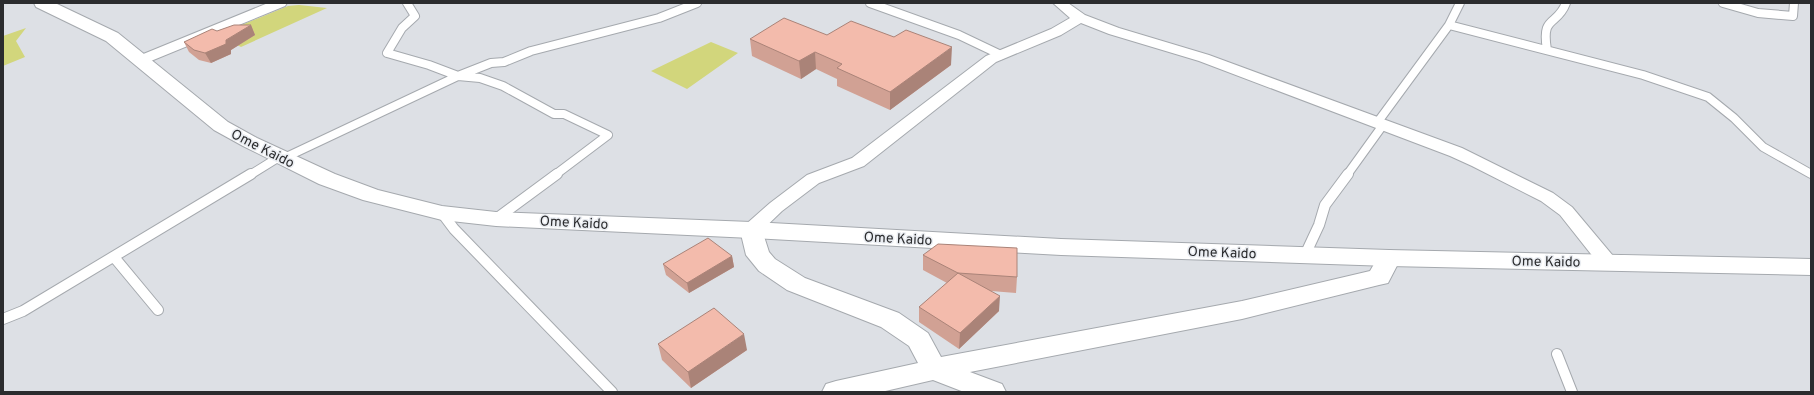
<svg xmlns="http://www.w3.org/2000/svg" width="1814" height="395" font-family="Overpass,sans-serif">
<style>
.green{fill:#d2d67c}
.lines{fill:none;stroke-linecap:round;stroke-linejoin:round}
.service-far1-casing{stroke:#a5a9ae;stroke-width:10}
.service-casing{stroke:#a5a9ae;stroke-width:12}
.minor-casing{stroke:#a5a9ae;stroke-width:2}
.tertiary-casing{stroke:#a5a9ae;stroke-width:2}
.secondary-casing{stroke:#a5a9ae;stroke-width:2}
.service-far1{stroke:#fff;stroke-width:8}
.service{stroke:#fff;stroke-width:10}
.minor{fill:#fff;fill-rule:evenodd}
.tertiary{fill:#fff;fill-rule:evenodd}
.secondary{fill:#fff;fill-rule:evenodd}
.wall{fill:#d1a194}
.shaded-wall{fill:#aa8378}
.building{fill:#f3bbac;stroke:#aa8378}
.labels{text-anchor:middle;stroke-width:3;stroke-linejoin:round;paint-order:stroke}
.street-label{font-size:14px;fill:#2b2c2e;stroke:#eaedf2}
</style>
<rect width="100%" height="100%" fill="#dde0e5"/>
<!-- green -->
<path class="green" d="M299,5L327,8L241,47L217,35L288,6Z
M26,28L16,41L25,57L3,66V36Z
M711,42L738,53L687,89L651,71Z"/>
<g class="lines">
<defs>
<path id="service-far1" d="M407,3L415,16L402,28L387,53L429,65L458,76L480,78L503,86L554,114H564L608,135L555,175
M870,3L959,35L1001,55
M1723,3L1758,13L1793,16L1794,3
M1449,25L1643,75L1708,97L1734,118L1763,147L1811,174
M1547,50C1541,14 1557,27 1566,3
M1377,123L1449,25L1460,3
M282,159L458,76L491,63L504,62L531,51L659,18L697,3
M250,175L279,157
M1347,175L1383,125"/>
<path id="service" d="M442,213L454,229L612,392
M496,219L557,174
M1305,255L1319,225L1325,205L1348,174
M114,257L158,310
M3,319L23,311L251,174
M1557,354L1572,392"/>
<path id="minor" d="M268,3H287L285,6L146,63L141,65L136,63L133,60L136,57Z
M1053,3H1068L1085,15L1119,28L1209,55L1462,148L1553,193L1572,207L1619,263L1616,268L1609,270L1602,268L1560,215L1541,201L1472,166L1450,156L1199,61L1109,34L1081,23L1061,35L996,62L864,166L819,183L782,211L758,234L751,236L744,234L742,230L744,226L770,203L807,175L852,158L986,56L1051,29L1070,18Z"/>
<path id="tertiary" d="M751,222L759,225L762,230L769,252L775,259L805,278L899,313L928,333L941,357L1242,301L1370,271L1381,252L1389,250L1397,252L1401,258L1388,283L1379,285L1242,319L970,372L1002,384L1006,392H964L933,380L881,392H822L826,384L836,381L918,363L909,346L881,327L787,290L759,271L746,255L740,230L743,225Z"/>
<path id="secondary" d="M34,3H55L118,33L228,122L257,138L335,174L378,190L442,206L496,212L751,222L1061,239L1389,250L1811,259V275L1389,266L1061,255L751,238L496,226L442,220L363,200L319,184L243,146L214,130L106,41L36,7Z"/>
</defs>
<!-- service-far1 casing -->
<use href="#service-far1" class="service-far1-casing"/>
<!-- service casing -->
<use href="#service" class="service-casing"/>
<!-- minor casing -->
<use href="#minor" class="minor-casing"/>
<!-- tertiary casing -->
<use href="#tertiary" class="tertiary-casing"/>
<!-- secondary casing -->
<use href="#secondary" class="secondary-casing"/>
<!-- service-far1 -->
<use href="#service-far1" class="service-far1"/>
<!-- service -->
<use href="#service" class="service"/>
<!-- minor -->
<use href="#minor" class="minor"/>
<!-- tertiary -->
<use href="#tertiary" class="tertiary"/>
<!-- secondary -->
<use href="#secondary" class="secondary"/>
</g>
<!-- wall -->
<path class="wall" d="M251,25L255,35L231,50V54L211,63L199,60L189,52L184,42L217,31Z
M827,35L951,65L890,110L837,86V79L816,69L801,79L752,56L750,39Z
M923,255L1017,277L1016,293L991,291L999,311L959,349L919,322V307L947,283L923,270Z
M732,256L734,267L689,293L666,275L663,264Z
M658,344L747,350L691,388L662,360Z"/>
<!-- shaded-wall -->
<path class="shaded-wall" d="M251,25L255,35L231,50V54L211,63L205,53Z
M952,47L951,65L890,110V92Z
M815,52L816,69L801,79L799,61Z
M732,256L734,267L689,293L687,283Z
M1000,296L999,311L959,349L960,333Z
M744,334L747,350L691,388L688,372Z"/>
<!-- building -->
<path class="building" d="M784,18L827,35L851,21L894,37L906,30L952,47L890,92L837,68L842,64L815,52L799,61L750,39Z
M234,25H251L226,40V44L205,53L194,50L184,42L212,29L217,31Z
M708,238L732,256L687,283L663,264Z
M938,244L1017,248V277L958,273L923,255Z
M958,273L1000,296L960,333L919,307Z
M714,308L744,334L688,372L658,344Z"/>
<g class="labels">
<!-- street labels -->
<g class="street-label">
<text transform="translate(263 148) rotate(27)" y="5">Ome Kaido</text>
<text transform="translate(574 222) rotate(3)" y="5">Ome Kaido</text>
<text transform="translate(898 238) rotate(3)" y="5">Ome Kaido</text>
<text transform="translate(1222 252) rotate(2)" y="5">Ome Kaido</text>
<text transform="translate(1546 261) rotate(1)" y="5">Ome Kaido</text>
</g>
</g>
<!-- border -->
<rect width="1814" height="395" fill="none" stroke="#2b2c2e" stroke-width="8"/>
</svg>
